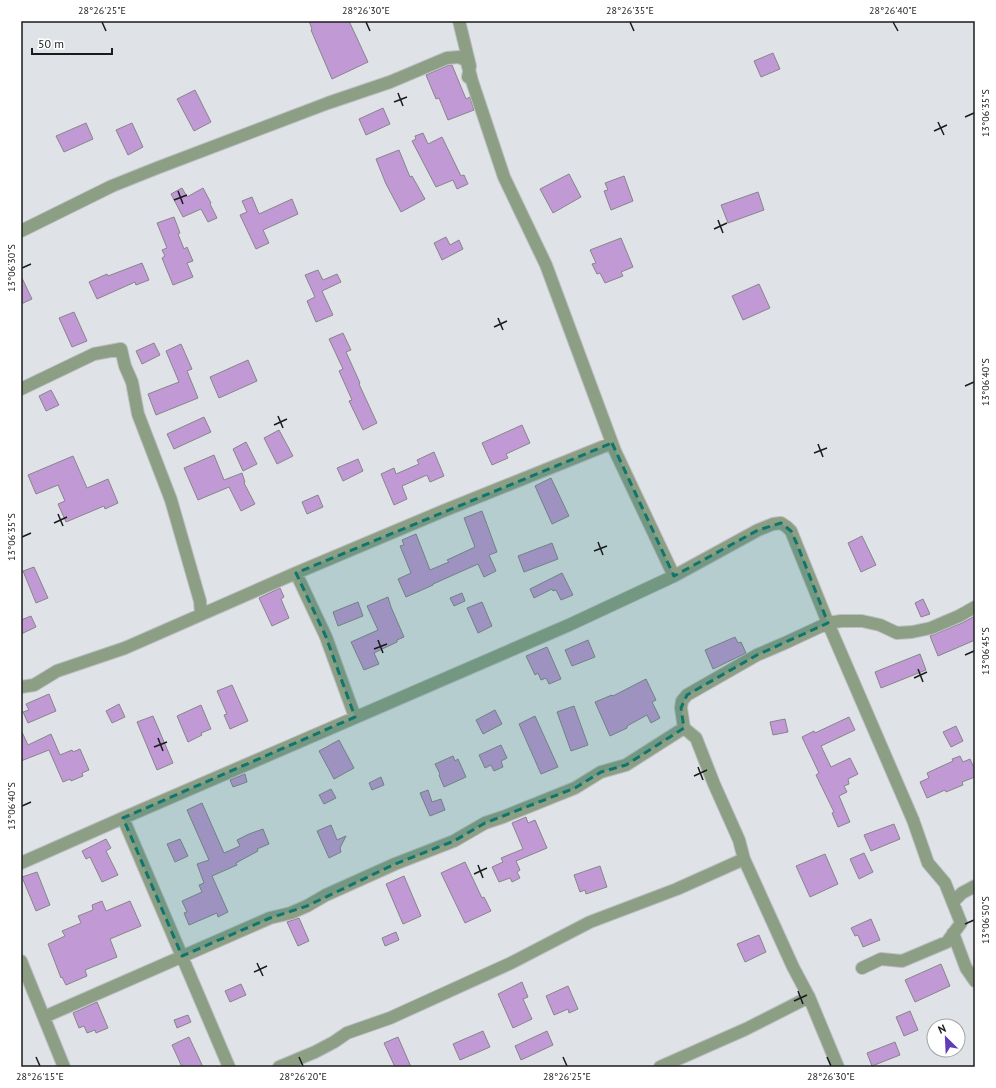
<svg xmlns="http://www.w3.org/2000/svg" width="996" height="1088" font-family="'PT Sans',sans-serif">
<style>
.building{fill:#c199d5;stroke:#88858a}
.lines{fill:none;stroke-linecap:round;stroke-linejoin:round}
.minor-casing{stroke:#bbbfc3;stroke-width:14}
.minor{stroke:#8c9f85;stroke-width:12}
.marked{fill:#0f766e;fill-opacity:0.2;stroke:#0f766e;stroke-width:3;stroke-dasharray:8 5;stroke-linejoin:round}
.ticks{fill:none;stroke:#191b1c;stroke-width:1.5}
.neatline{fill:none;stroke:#191b1c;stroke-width:1.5}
.ticks-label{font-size:10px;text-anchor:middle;fill:#191b1c}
</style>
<rect width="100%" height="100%" fill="#dfe3e8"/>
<!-- building -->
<path class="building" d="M309,21H349L368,62L332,79L311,30L312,29Z
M773,53L780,69L761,77L754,61Z
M449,65H452L466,99L470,97L474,110L448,120L439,98L436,99L426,75Z
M195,90L211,122L194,131L177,99Z
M383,108L390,124L366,135L359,119Z
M86,123L93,139L64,152L56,136Z
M132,123L143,147L128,155L116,130Z
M423,133L428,144L442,137L461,176L464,175L468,184L457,189L453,180L436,187L412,141L416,139L415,136Z
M399,150L410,177L412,176L425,199L401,212L386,184L376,159Z
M569,174L581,197L553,213L540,189Z
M624,176L633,201L611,210L604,191L608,190L605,183Z
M182,188L187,197L203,188L211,203L210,204L217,218L208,222L201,209L183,217L171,194Z
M758,192L764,210L728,223L721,205Z
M252,197L259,214L292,199L298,214L263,230L269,243L256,249L240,215L247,212L242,201Z
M174,217L180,233L178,234L184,249L187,247L193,261L187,263L193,277L173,285L162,258L165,256L162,250L167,248L157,223Z
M446,237L450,245L459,240L463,249L442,260L434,243Z
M621,238L633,267L621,272L623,276L605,283L600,273L597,274L592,264L596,263L590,250Z
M142,263L149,280L136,285L135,282L97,299L89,282L107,274L108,276Z
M318,270L323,280L337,274L341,282L322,291L333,315L316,322L307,301L315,297L305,275Z
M21,276L32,299L21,304Z
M759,284L770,308L743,320L732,296Z
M74,312L87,341L72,347L59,318Z
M343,333L351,350L346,352L360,383L359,384L377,423L363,430L349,401L352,400L339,371L343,369L329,339Z
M154,343L160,355L142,364L136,351Z
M181,344L192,369L187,371L198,398L156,415L148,394L179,382L166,351Z
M248,360L257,381L219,398L210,377Z
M51,390L59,405L46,411L39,396Z
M204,417L211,432L174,449L167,434Z
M522,425L530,443L506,454L508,458L492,465L482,443Z
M279,430L293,456L277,464L264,438Z
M246,442L257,464L243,471L233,449Z
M434,452L444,476L430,482L427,475L402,486L407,499L394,505L381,474L394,468L396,474L419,464L417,460Z
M214,455L224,480L242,473L245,482L244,483L255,504L241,511L229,487L198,500L184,468Z
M73,456L87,488L108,479L118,503L105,509L104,506L66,522L58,504L65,501L58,485L36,494L28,475Z
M358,459L363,471L343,481L337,468Z
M551,478L569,516L552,524L535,486Z
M318,495L323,507L307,514L302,502Z
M482,511L497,552L489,555L496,571L484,577L478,564L433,584V585L406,597L398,579L411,573L400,546L404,545L402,540L416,534L430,570L449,562L447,560L475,547L464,518Z
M862,536L876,565L861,572L848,543Z
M552,543L558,559L524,572L518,556Z
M34,567L48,598L36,603L23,571Z
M562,573L573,595L561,600L556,590L553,591L552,589L534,598L530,589Z
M280,588L284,597L281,599L289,618L272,626L259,598Z
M462,593L465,601L454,606L450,598Z
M388,597L391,607L404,637L397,640V642L374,653L379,664L364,670L351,642L378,630L367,606Z
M923,599L930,614L921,617L915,603Z
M358,602L363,616L338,626L333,612Z
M482,602L492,626L478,633L467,608Z
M31,616L36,627L21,634V620Z
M975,616V640L938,656L930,636L962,623Z
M735,637L738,643L741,642L746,653L713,669L705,650Z
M588,640L595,657L572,666L565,650Z
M547,647L561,679L549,684L546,678L541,680L538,673L535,675L526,656Z
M920,654L926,670L881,688L875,672Z
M646,679L656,700L652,702L660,718L651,723L647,715L627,726V728L610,736L595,702L612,695L613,696Z
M232,685L248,721L230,729L224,715L227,714L217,691Z
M49,694L56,711L28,723L23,712L29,710L26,704Z
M119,704L125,717L112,723L106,711Z
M201,705L211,729L201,733L202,735L188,742L177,716Z
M574,706L588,745L571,751L557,712Z
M495,710L502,724L483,734L476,720Z
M153,716L173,763L157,770L137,722Z
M535,716L558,767L541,774L519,724Z
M849,717L855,730L821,746L831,767L850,758L858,774L848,779L849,784L844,786L847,792L839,796L850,822L838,827L832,813L834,812L816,775L819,773L802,737L814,731L815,733Z
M785,719L788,732L773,735L770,722Z
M956,726L963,741L951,747L943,732Z
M21,730L28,745L51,734L60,755L72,750L73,752L80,749L89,770L82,773L83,776L71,781L70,779L63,782L49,750L21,761Z
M339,740L354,768L334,779L319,751Z
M501,745L507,758L501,761L503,767L494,771L491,765L485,768L479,755Z
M453,756L455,761L458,759L466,777L444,787L439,775L440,774L435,764Z
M960,756L963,762L970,759L975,770V777L962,782L963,785L946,792L945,790L927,798L920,782L929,778L927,773L953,761L952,759Z
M245,774L247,782L233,787L230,780Z
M381,777L384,785L372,790L369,783Z
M331,789L336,798L324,804L319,795Z
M428,790L432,802L441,799L445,810L430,816L420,793Z
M202,803L224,853L240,846L237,840L249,834L263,829L269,844L257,849L258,851L236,863L237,865L212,876L228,912L218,917L217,913L189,925L184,913L187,912L182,901L202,892L199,885L204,883L197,864L209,860L187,810Z
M526,817L528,823L535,820L547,848L516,861L520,870L517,872L520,878L512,882L510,878L499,882L492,867L503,862L501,858L523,849L512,823Z
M894,824L900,839L871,851L864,835Z
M331,825L337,840L346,836L340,848L341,852L329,858L317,831Z
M106,839L111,848L106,851L118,875L102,882L90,857L86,859L82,851Z
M180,839L188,856L175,862L167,844Z
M864,853L873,872L859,879L850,859Z
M825,854L838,884L810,897L796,866Z
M465,862L482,898L484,897L491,911L465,923L441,873Z
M600,866L607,887L586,894L585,890L580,892L574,875Z
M37,872L50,905L36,911L22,877Z
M404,876L421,916L403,924L386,884Z
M102,901L106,911L130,901L141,926L110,939L117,957L85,970L87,976L66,985L62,977L61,978L48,944L65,936L62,931L81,923L78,916L93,910L92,905Z
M299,918L309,941L298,946L287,922Z
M871,919L880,940L863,947L858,935L855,936L851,928Z
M396,932L399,940L385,946L382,938Z
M759,935L766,952L745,962L737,944Z
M941,964L950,986L915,1002L905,980Z
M522,982L528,997L523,999L532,1019L513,1028L498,994Z
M241,984L246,995L230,1002L225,991Z
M568,986L578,1009L569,1013L568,1009L554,1015L546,996Z
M97,1002L108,1028L96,1033L95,1030L87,1033L84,1026L79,1028L73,1013Z
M910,1011L918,1030L904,1036L896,1017Z
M188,1015L191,1022L177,1028L174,1020Z
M483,1031L490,1047L460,1060L453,1044Z
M547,1031L553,1045L521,1060L515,1046Z
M189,1037L203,1067H182L172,1045Z
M398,1037L411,1067H395L384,1043Z
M895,1042L900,1055L872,1066L867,1053Z"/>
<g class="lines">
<defs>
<path id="minor" d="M459,21L470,66L468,77L470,73L472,81L504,177L546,265L615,451L674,576
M21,231L112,186L157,168L328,103L390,82L447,58L459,57L467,61L468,67
M21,389L94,354L121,349L125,366L132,382L138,414L171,500L200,601L201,614
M296,573L326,637L355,717
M21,687L34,685L57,671L125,648L296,573L443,511L612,443
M123,818L229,1067
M21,863L123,818L569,625L674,576L758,530L773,524L781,523L787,527L791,531L828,623L913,820L928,863L945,883L961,923L947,942L902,961L881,959L862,968
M953,902L962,893L975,886
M953,933L966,968L975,981
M21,961L64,1067
M44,1017L270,918L291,913L307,906L326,895L395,864L454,841L485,823L503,817L575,788L601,772L626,765L684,728
M279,1067L315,1052L334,1042L347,1033L390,1018L511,963L590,922L677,889L744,859
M660,1067L746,1029L809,997
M838,1067L809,997L793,967L744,859L739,840L714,784L696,738L684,728L681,708L682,701L687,695L757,655L785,643L828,623L841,621H862L880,625L897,633L912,632L931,628L959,616L975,607"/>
</defs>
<!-- minor casing -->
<use href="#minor" class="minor-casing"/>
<!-- minor -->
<use href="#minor" class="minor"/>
</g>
<!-- marked area -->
<path class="marked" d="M612,443L674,576L758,530L781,523L791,531L797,544L828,623L757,655L687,695L681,708L684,728L626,765L601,772L575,788L485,823L454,841L395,864L307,906L270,918L182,956L123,818L355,717L326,637L296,573Z"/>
<!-- ticks -->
<path class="ticks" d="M102,22L106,31M366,22L370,31M630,22L634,31M893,22L898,31M398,93L403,106M394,102L407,97M965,117L974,113M938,122L944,135M934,131L947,125M178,191L183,204M174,200L187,195M718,220L723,233M714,229L727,223M22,268L31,264M498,318L503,330M494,327L507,321M965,386L974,382M278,416L283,428M274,425L287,419M818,444L823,457M814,453L827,448M58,514L63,526M54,523L67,517M22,537L31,533M598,542L603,555M594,551L607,546M378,640L383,653M374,649L387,644M965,655L974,651M918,669L923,682M914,678L927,672M158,738L163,751M154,747L167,742M698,767L703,780M694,776L707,770M22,806L31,802M478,865L483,878M474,874L487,868M965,924L974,920M257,963L263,976M254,972L267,966M798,991L803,1004M794,1001L807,995M36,1057L40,1066M299,1057L303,1066M563,1057L567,1066M827,1057L831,1066"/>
<!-- border -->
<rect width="996" height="1088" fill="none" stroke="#ffffff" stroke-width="44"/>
<!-- north arrow -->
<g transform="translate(946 1038) rotate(336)"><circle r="19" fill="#ffffff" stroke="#a3a4a4"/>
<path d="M0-3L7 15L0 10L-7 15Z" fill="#603db6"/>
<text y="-6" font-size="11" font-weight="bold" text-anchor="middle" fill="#191b1c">N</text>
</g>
<!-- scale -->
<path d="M32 48v6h80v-6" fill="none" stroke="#191b1c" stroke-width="2"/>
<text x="38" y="48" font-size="12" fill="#191b1c" stroke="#ffffff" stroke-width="3" paint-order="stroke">50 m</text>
<rect x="22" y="22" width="952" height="1044" class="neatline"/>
<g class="ticks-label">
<text x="102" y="14">28°26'25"E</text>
<text x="366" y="14">28°26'30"E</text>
<text x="630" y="14">28°26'35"E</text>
<text x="893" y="14">28°26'40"E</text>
<text transform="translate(985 113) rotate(-90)" y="4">13°06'35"S</text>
<text transform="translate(11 268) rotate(-90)" y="4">13°06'30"S</text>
<text transform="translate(985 382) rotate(-90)" y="4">13°06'40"S</text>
<text transform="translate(11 537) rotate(-90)" y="4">13°06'35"S</text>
<text transform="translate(985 651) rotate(-90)" y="4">13°06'45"S</text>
<text transform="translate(11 806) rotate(-90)" y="4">13°06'40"S</text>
<text transform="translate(985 920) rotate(-90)" y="4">13°06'50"S</text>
<text x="40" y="1080">28°26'15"E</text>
<text x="303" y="1080">28°26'20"E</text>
<text x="567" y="1080">28°26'25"E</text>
<text x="831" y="1080">28°26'30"E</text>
</g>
</svg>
